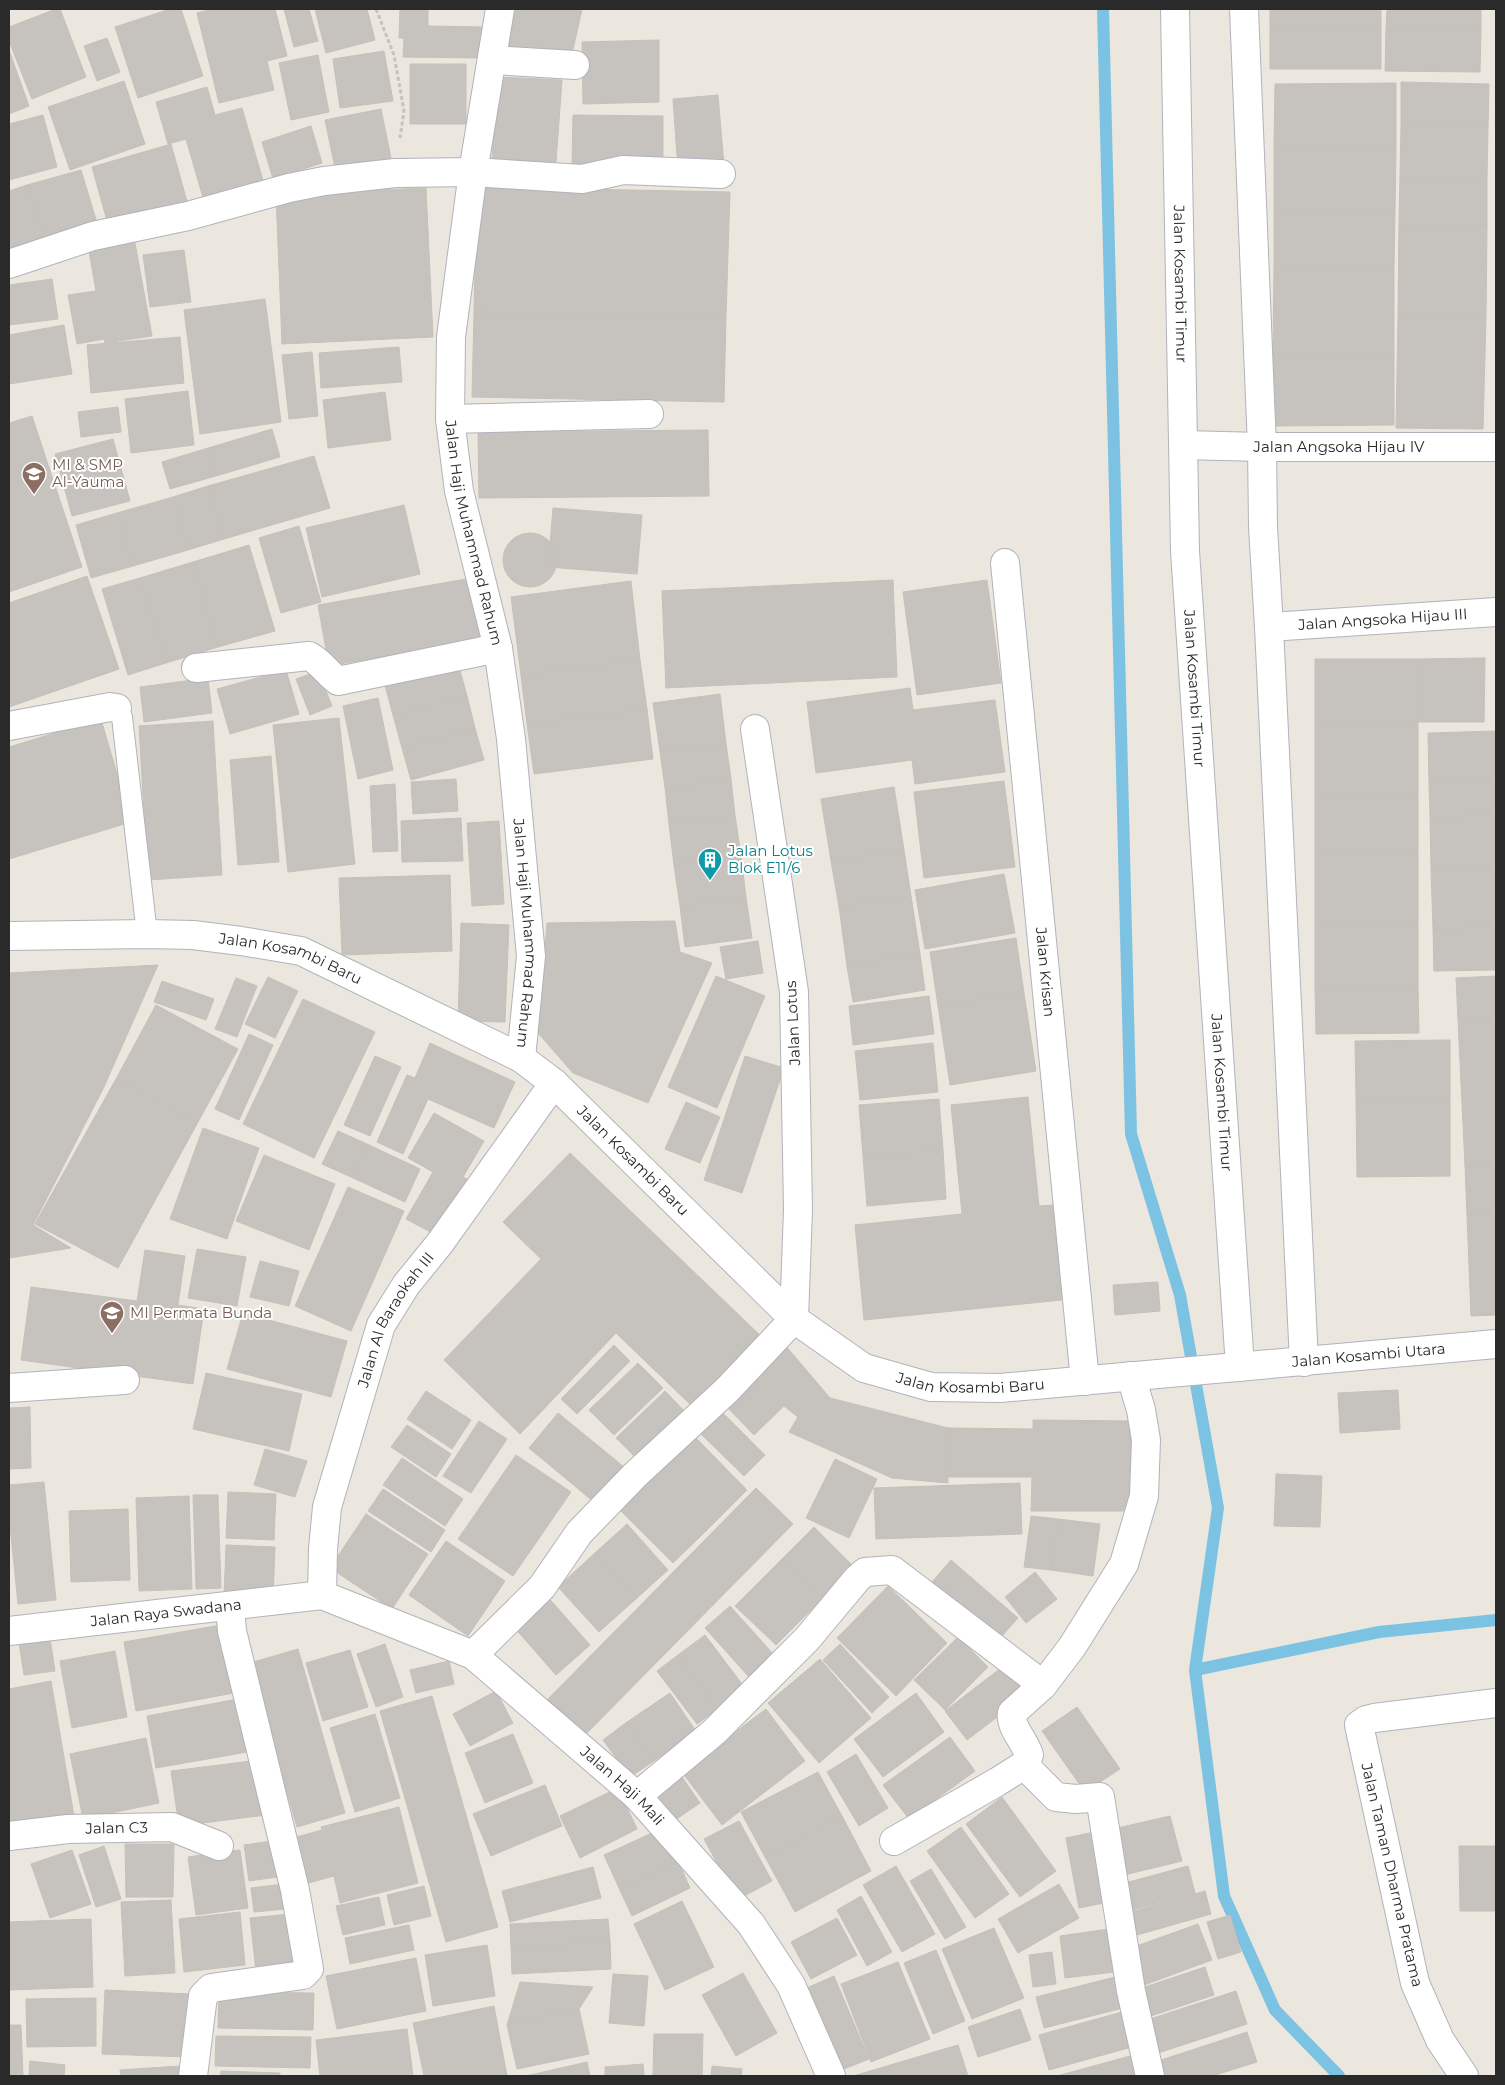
<svg xmlns="http://www.w3.org/2000/svg" width="1505" height="2085" font-family="Montserrat,sans-serif">
<style>
.lines{fill:none;stroke-linecap:round;stroke-linejoin:round}
.stream{stroke:#7cc2e2;stroke-width:12}
.building{fill:#c6c2bd;stroke:#c6c1b8}
.service-casing{stroke:#b1b3bc;stroke-width:22}
.minor-casing{stroke:#b1b3bc;stroke-width:30}
.path{stroke:#c3c3c3;stroke-width:3;stroke-dasharray:4 2.5;stroke-linecap:butt}
.service{stroke:#fff;stroke-width:20}
.minor{stroke:#fff;stroke-width:28}
.labels{text-anchor:middle;stroke-width:4;stroke-linejoin:round;paint-order:stroke}
.street-label{font-size:15px;fill:#2a2a2a;stroke:#fff}
.education-label{font-size:15px;fill:#785e54;stroke:#fff;text-anchor:start}
.culture-label{font-size:15px;fill:#0d838f;stroke:#fff;text-anchor:start}
</style>
<rect width="100%" height="100%" fill="#ebe6de"/>
<g class="lines">
<!-- stream -->
<path class="stream" d="M1103,9L1131,1134L1180,1295L1218,1508L1195,1670L1224,1896L1275,2010L1339,2076
M1195,1670L1379,1632L1496,1620"/>
</g>
<!-- building -->
<path class="building" d="M56,9H60L86,77L32,99L9,41V27Z
M170,9H181L203,76L138,98L115,27Z
M213,9H275L287,56L267,61L274,90L219,103L197,13Z
M284,9H309L318,41L294,47Z
M315,9H367L375,40L326,53Z
M400,9H428V26L482,27V58L403,57L404,38H399Z
M516,9H582L570,63L507,50Z
M1270,9H1381V28L1270,29Z
M1387,9H1481V30L1386,29Z
M1381,28V69H1270V29Z
M1386,29L1481,30L1480,72L1385,71Z
M107,38L120,72L97,81L84,46Z
M659,40V102L583,104L582,42Z
M9,50L29,106L9,114Z
M384,51L393,101L340,108L333,59Z
M318,55L329,112L291,120L279,63Z
M410,64H466V124H410Z
M498,77L562,80L556,162L492,159Z
M124,81L145,144L70,170L48,107Z
M1401,82L1489,84L1488,127L1401,126Z
M1396,83V146L1274,147L1275,84Z
M207,87L215,115L242,108L264,184L204,201L186,139L168,144L156,102Z
M718,95L724,166L678,170L673,99Z
M381,109L391,158L335,168L325,120Z
M43,115L57,167L9,180V124Z
M573,115L663,116V166H572Z
M311,126L322,163L273,179L262,142Z
M1401,126L1488,127L1487,177L1400,176Z
M171,144L188,205L109,228L92,167Z
M1396,146L1395,211L1274,210V147Z
M81,170L98,226L44,241L27,185Z
M1400,176L1487,177V225L1399,224Z
M27,185L44,241L9,252V191Z
M477,187L730,192L726,316L474,312Z
M426,188L433,337L282,344L276,194Z
M1274,210L1395,211L1394,266H1274Z
M1399,224L1487,225L1486,316L1398,314Z
M133,232L152,336L105,343L104,339L77,344L68,295L96,291L87,240Z
M184,250L191,302L150,307L143,255Z
M1274,266H1394V357H1273Z
M52,279L58,319L9,325V285Z
M265,299L281,422L200,434L184,310Z
M474,312L726,316L724,402L472,397Z
M1398,314L1486,316L1483,429L1396,428Z
M64,325L72,374L9,384V335Z
M180,337L184,383L91,393L87,345Z
M399,347L402,382L321,388L319,353Z
M312,352L318,416L289,419L282,355Z
M1273,357H1394V425L1272,426Z
M188,391L194,445L131,453L125,399Z
M385,392L391,440L328,448L323,400Z
M118,407L121,432L81,437L78,412Z
M32,416L82,567L9,592V423Z
M272,429L280,457L216,476L208,448Z
M708,430L709,496L479,498L478,432Z
M113,439L130,501L72,516L55,454Z
M208,448L216,476L170,489L162,462Z
M314,456L330,508L224,539L208,486Z
M208,486L224,539L188,550L173,497Z
M173,497L188,550L133,566L117,513Z
M404,505L420,574L322,597L306,528Z
M553,508L642,515L637,574L548,567Z
M117,513L133,566L91,578L76,525Z
M299,526L321,602L281,613L259,538Z
M503 560a27 27 0 1 1 54 0a27 27 0 1 1-54 0Z
M249,545L275,631L218,647L193,562Z
M193,562L218,647L166,663L140,578Z
M87,576L119,669L9,707V603Z
M140,578L166,663L128,675L102,589Z
M472,578L482,639L329,666L318,605Z
M893,580L897,677L666,688L662,591Z
M987,580L1001,683L917,695L903,592Z
M631,581L640,660L521,675L511,597Z
M1485,658L1484,722H1418V659Z
M1315,659H1418V722L1315,723Z
M640,660L647,709L527,724L521,675Z
M458,663L467,696L393,715L384,682Z
M286,670L299,714L230,734L217,689Z
M318,671L332,706L310,715L296,679Z
M208,678L212,713L144,722L140,687Z
M910,688L913,710L995,700L1005,772L915,784L912,760L816,773L807,702Z
M720,694L726,743L660,752L653,703Z
M467,696L475,728L402,748L393,715Z
M378,698L393,770L358,779L343,706Z
M647,709L653,759L534,774L527,724Z
M339,718L355,864L288,872L273,725Z
M101,719L131,822L9,859V747Z
M213,721L222,875L148,880L139,726Z
M1418,722V797H1315V723Z
M475,728L484,760L411,780L402,748Z
M1496,731V781L1429,783L1428,733Z
M726,743L731,779L665,788L660,752Z
M271,756L279,862L238,865L230,760Z
M456,779L458,811L413,814L411,782Z
M731,779L735,815L669,824L665,788Z
M1004,781L1015,867L924,878L914,792Z
M1496,781V815L1430,817L1429,783Z
M395,784L398,851L373,852L370,786Z
M894,787L904,850L831,861L821,799Z
M1315,797H1418V852H1315Z
M735,815L741,856L674,865L669,824Z
M1496,815V867L1431,869L1430,817Z
M461,818L463,861L402,862L401,821Z
M499,821L504,904L472,906L467,823Z
M904,850L911,896L839,907L831,861Z
M1315,852H1418V920L1315,921Z
M741,856L746,897L680,906L674,865Z
M1496,867V927L1433,929L1431,869Z
M1004,874L1015,933L925,949L915,890Z
M450,875L452,951L342,955L339,878Z
M911,896L920,954L847,966L839,907Z
M746,897L752,938L685,947L680,906Z
M1418,920V986L1315,987V921Z
M675,921L680,952L712,963L648,1103L573,1073L538,1033L547,923Z
M461,923L509,925L505,1022L458,1021Z
M1496,927V970L1434,971L1433,929Z
M1016,938L1024,993L938,1006L930,952Z
M758,941L763,973L726,979L720,947Z
M920,954L925,990L853,1002L847,966Z
M158,965L103,1089L33,1225L71,1248L9,1258V973Z
M716,976L765,996L717,1108L668,1087Z
M1496,976V1018L1458,1020L1456,978Z
M268,977L298,991L275,1038L245,1024Z
M236,978L257,986L237,1037L215,1029Z
M162,981L214,999L206,1020L154,1002Z
M1418,986L1419,1033L1316,1034L1315,987Z
M1024,993L1036,1071L950,1085L938,1006Z
M929,996L934,1034L853,1045L849,1006Z
M303,999L375,1032L314,1158L243,1124Z
M156,1005L238,1049L198,1122L116,1079Z
M1496,1018V1164L1465,1166L1458,1020Z
M249,1034L273,1045L239,1120L215,1109Z
M1450,1040V1096L1356,1097L1355,1041Z
M430,1043L515,1082L494,1128L428,1099L403,1154L377,1142L407,1075L415,1078Z
M933,1043L938,1092L860,1100L855,1051Z
M375,1056L401,1067L370,1136L344,1125Z
M745,1056L784,1068L742,1193L704,1180Z
M116,1079L198,1122L118,1268L35,1224Z
M1450,1096V1176L1357,1177L1356,1097Z
M1028,1097L1039,1206L1053,1205L1062,1300L864,1320L855,1225L962,1214L951,1105Z
M939,1099L943,1150L863,1156L859,1105Z
M686,1102L720,1117L700,1163L665,1149Z
M434,1113L484,1141L463,1177L472,1182L440,1237L406,1219L433,1172L408,1158Z
M203,1128L259,1148L227,1239L170,1219Z
M338,1131L367,1144L351,1177L322,1164Z
M367,1144L420,1169L405,1202L351,1177Z
M943,1150L946,1199L867,1206L863,1156Z
M570,1153L764,1339L695,1409L616,1333L520,1434L444,1360L541,1259L503,1222Z
M264,1155L335,1184L309,1250L236,1221Z
M1496,1164V1213L1467,1215L1465,1166Z
M348,1187L404,1211L351,1331L295,1306Z
M1496,1213V1315L1471,1316L1467,1215Z
M197,1249L246,1257L237,1306L188,1298Z
M145,1250L185,1256L178,1305L204,1309L193,1384L21,1360L31,1287L137,1301Z
M260,1261L299,1271L289,1306L250,1297Z
M1158,1282L1160,1311L1115,1315L1113,1285Z
M243,1313L347,1341L331,1397L227,1369Z
M614,1345L630,1361L577,1414L561,1399Z
M785,1345L830,1398L948,1428V1483L892,1478L789,1432L798,1417L784,1406L755,1377Z
M638,1363L663,1388L614,1435L589,1410Z
M206,1373L302,1394L289,1451L193,1429Z
M755,1377L784,1406L754,1435L726,1406Z
M1398,1390L1400,1429L1340,1433L1338,1393Z
M426,1391L471,1420L452,1449L407,1419Z
M665,1391L690,1417L642,1464L616,1438Z
M30,1407L31,1468L9,1469V1408Z
M721,1411L765,1455L744,1476L699,1432Z
M558,1413L624,1467L594,1502L529,1448Z
M1033,1420L1134,1421L1133,1511H1031L1032,1477H948V1428L1033,1429Z
M479,1421L507,1439L471,1493L443,1476Z
M407,1425L451,1454L436,1477L391,1447Z
M694,1436L747,1490L708,1529L654,1475Z
M265,1449L307,1461L295,1497L254,1485Z
M516,1455L571,1492L513,1576L458,1539Z
M402,1458L463,1499L445,1526L383,1485Z
M835,1459L877,1479L849,1538L806,1518Z
M1276,1474L1322,1476L1320,1527L1274,1526Z
M654,1475L708,1529L673,1563L620,1510Z
M44,1482L56,1600L18,1604L9,1516V1485Z
M1020,1483L1022,1534L876,1539L874,1488Z
M756,1488L793,1524L584,1736L547,1700Z
M383,1489L445,1530L431,1552L368,1511Z
M228,1492L276,1494L274,1540L226,1538Z
M193,1495H218L221,1588L196,1589Z
M189,1496L192,1589L139,1591L136,1498Z
M128,1509L130,1580L71,1582L69,1511Z
M366,1514L428,1554L392,1609L330,1568Z
M1031,1516L1058,1519L1051,1570L1024,1567Z
M1058,1519L1100,1524L1093,1576L1051,1570Z
M627,1524L668,1570L637,1598L596,1552Z
M814,1527L854,1567L823,1598L783,1558Z
M446,1541L505,1581L468,1636L409,1595Z
M226,1545L275,1547L273,1599L224,1597Z
M596,1552L637,1598L599,1632L558,1587Z
M783,1558L823,1598L776,1645L735,1606Z
M951,1560L1018,1618L993,1646L926,1589Z
M1035,1572L1057,1599L1026,1623L1005,1597Z
M888,1586L947,1643L896,1696L837,1638Z
M547,1596L590,1645L556,1675L513,1626Z
M730,1606L774,1655L749,1677L705,1628Z
M221,1625L234,1693L136,1711L124,1642Z
M705,1635L745,1688L718,1709L678,1655Z
M958,1637L988,1667L945,1710L914,1680Z
M50,1638L55,1671L24,1675L19,1643Z
M385,1644L403,1697L376,1707L357,1654Z
M840,1644L889,1697L872,1713L823,1660Z
M298,1649L345,1813L297,1827L250,1663Z
M350,1650L368,1707L323,1721L306,1663Z
M115,1651L127,1717L72,1728L60,1661Z
M678,1655L718,1709L697,1724L657,1671Z
M820,1659L871,1718L819,1763L768,1703Z
M449,1661L454,1684L416,1693L410,1670Z
M1010,1661L1033,1690L967,1740L945,1711Z
M51,1681L74,1816L9,1827V1689Z
M496,1691L513,1723L470,1746L453,1714Z
M670,1693L696,1731L654,1761L627,1722Z
M916,1693L944,1732L883,1777L854,1739Z
M432,1696L498,1927L446,1942L380,1711Z
M243,1698L253,1751L156,1768L147,1716Z
M1077,1707L1120,1769L1085,1792L1042,1731Z
M766,1709L805,1761L722,1825L682,1772Z
M375,1714L400,1798L355,1812L330,1728Z
M627,1722L654,1761L630,1777L603,1740Z
M513,1734L533,1783L485,1803L465,1753Z
M950,1737L975,1771L909,1819L883,1785Z
M146,1738L159,1803L83,1819L70,1754Z
M856,1754L888,1808L859,1826L827,1772Z
M259,1760L266,1815L179,1826L171,1771Z
M818,1772L842,1816L765,1857L741,1812Z
M682,1777L700,1803L675,1820L657,1794Z
M545,1785L562,1826L491,1856L473,1814Z
M618,1788L637,1829L580,1858L560,1816Z
M1002,1797L1056,1871L1020,1897L966,1824Z
M399,1807L418,1883L340,1903L334,1876L301,1885L289,1839L322,1830L321,1827Z
M842,1816L871,1871L795,1912L765,1857Z
M1170,1816L1182,1861L1120,1876L1109,1830Z
M739,1821L772,1881L737,1900L704,1839Z
M961,1827L1009,1894L975,1918L927,1851Z
M663,1828L678,1861L619,1888L604,1855Z
M1099,1831L1113,1901L1079,1908L1066,1838Z
M279,1840L285,1876L249,1881L244,1845Z
M125,1844H174L173,1897H126Z
M104,1846L121,1899L96,1907L79,1855Z
M1459,1846H1496V1911H1460Z
M72,1850L91,1904L50,1918L31,1864Z
M240,1850L248,1908L196,1915L188,1857Z
M678,1861L690,1888L632,1916L619,1888Z
M896,1866L935,1934L902,1952L863,1885Z
M1188,1866L1195,1893L1132,1910L1125,1883Z
M593,1867L601,1898L510,1922L502,1891Z
M931,1869L966,1927L945,1939L910,1881Z
M284,1884L286,1909L254,1912L251,1888Z
M1059,1884L1079,1918L1018,1953L998,1919Z
M424,1886L431,1916L394,1925L387,1895Z
M1205,1891L1211,1914L1130,1937L1123,1914Z
M861,1896L892,1952L867,1966L837,1910Z
M379,1897L385,1925L343,1935L336,1906Z
M171,1900L175,1973L125,1976L121,1902Z
M682,1901L714,1967L665,1990L634,1924Z
M240,1912L245,1965L184,1972L179,1919Z
M290,1914L296,1967L256,1971L250,1918Z
M1230,1915L1241,1952L1218,1959L1207,1922Z
M837,1918L857,1955L811,1979L791,1942Z
M91,1919L93,1987L9,1990V1922Z
M608,1919L610,1942L511,1947L510,1924Z
M1198,1924L1212,1960L1144,1985L1131,1948Z
M409,1925L414,1950L350,1964L345,1938Z
M994,1928L1024,1998L972,2019L942,1949Z
M1109,1929L1114,1972L1065,1978L1060,1936Z
M610,1942L611,1969L512,1974L511,1947Z
M487,1945L495,1996L433,2006L425,1955Z
M936,1950L965,2021L933,2034L904,1963Z
M1052,1952L1056,1984L1033,1987L1029,1955Z
M416,1958L426,2011L337,2029L326,1976Z
M898,1962L930,2039L871,2062L841,1984Z
M1205,1967L1214,1995L1145,2018L1136,1990Z
M743,1973L777,2033L736,2056L702,1995Z
M613,1974L648,1976L644,2026L609,2023Z
M834,1976L869,2059L834,2073L800,1991Z
M1119,1976L1127,2007L1044,2028L1036,1997Z
M520,1982L593,1987L579,2009L507,2025Z
M105,1990L190,1994L188,2057L102,2054Z
M1236,1991L1247,2024L1155,2054L1144,2021Z
M219,1992L314,1993L313,2030L218,2028Z
M96,1998V2046L27,2047L26,1999Z
M494,2006L507,2076H424L413,2023Z
M579,2009L589,2054L517,2069L507,2025Z
M1020,2009L1031,2040L978,2057L968,2027Z
M1122,2012L1132,2047L1049,2070L1039,2035Z
M9,2025H21L23,2076H9Z
M407,2029L413,2076H320L316,2040Z
M1247,2032L1257,2062L1212,2076H1159L1155,2062Z
M654,2034H703L702,2076H653Z
M216,2036L311,2037L310,2068L215,2066Z
M958,2045L968,2076H853Z
M1130,2056L1135,2076H1057Z
M30,2061L65,2065L64,2076H29Z
M587,2062L590,2076H526Z
M643,2064L644,2076H605V2067Z
M180,2066L181,2076H121L120,2070Z
M712,2066L742,2069L741,2076H711Z
M221,2071L280,2073V2076H220Z"/>
<g class="lines">
<defs>
<path id="service" d="M117,708L122,717L147,934"/>
<g id="minor">
<path id="s1" d="M500,9L473,172L451,337L450,419L459,491L498,648L511,739L531,956L521,1058"/>
<path id="s2" d="M1175,9L1185,551L1240,1367"/>
<path d="M1244,9L1262,447L1263,527L1269,627L1304,1362"/>
<path d="M493,60L575,65"/>
<path d="M9,264L93,236L188,216L289,188L324,181L395,173L473,172L582,179L623,170L721,174"/>
<path d="M450,419L649,414"/>
<path id="s3" d="M1183,445L1262,447H1496"/>
<path id="s4" d="M1005,563L1085,1381"/>
<path id="s5" d="M1269,627L1496,612"/>
<path d="M196,668L309,656C321,662 327,673 338,681L498,648"/>
<path d="M9,726L110,707L117,708"/>
<path id="s6" d="M9,936L147,934L193,935L241,941L301,951L521,1058L554,1083L794,1319L864,1368L931,1387L1000,1388L1496,1344"/>
<path d="M9,1388L125,1380"/>
<path id="s7" d="M322,1595L323,1549L327,1507L381,1325L406,1285L440,1243L554,1083"/>
<path id="s8" d="M9,1631L322,1595L473,1655L637,1796L751,1924L791,1985L831,2076"/>
<path d="M473,1655L542,1587L579,1533L635,1475L727,1390L794,1319L798,1210L794,992L755,729"/>
<path d="M1024,1765L1056,1797L1076,1799L1100,1797L1131,1991L1150,2076"/>
<path d="M637,1796L714,1732L807,1639L857,1579L865,1572L892,1570L1043,1685"/>
<path id="s9" d="M9,1836L68,1829L172,1827L219,1846"/>
<path d="M894,1841L997,1782L1024,1765L1029,1755C1025,1741 1009,1726 1012,1713L1043,1685L1072,1647L1124,1564L1144,1496L1146,1440L1141,1410L1131,1376"/>
<path d="M193,2076L203,1996L211,1988L303,1975L309,1969L295,1890L232,1631L230,1607"/>
<path d="M1464,2076L1440,2040L1415,1983L1359,1725L1366,1720L1374,1718L1496,1703"/>
</g>
</defs>
<!-- service casing -->
<use href="#service" class="service-casing"/>
<!-- minor casing -->
<use href="#minor" class="minor-casing"/>
<!-- path -->
<path class="path" d="M376,9L394,55L404,111L400,138"/>
<!-- service -->
<use href="#service" class="service"/>
<!-- minor -->
<use href="#minor" class="minor"/>
</g>
<!-- icons -->
<defs>
<symbol id="school-pin" viewBox="-11 -11 22 30"><path d="M0 17L-7.5 6A9.5 9.5 0 1 1 7.5 6Z" fill="#8d6e63" stroke="#fff"/><path d="M0-5L7-2L0 1L-7-2ZM-4 1L0 2.5L4 1V4Q0 6-4 4Z" fill="#fff"/></symbol>
<symbol id="building-pin" viewBox="-11 -11 22 30"><path d="M0 17L-7.5 6A9.5 9.5 0 1 1 7.5 6Z" fill="#0f9aa8" stroke="#fff"/><path d="M-4-6H4V6H1V3H-1V6H-4ZM-2.5-4.3h1.7v1.8h-1.7ZM.8-4.3h1.7v1.8H.8ZM-2.5-1h1.7V.8h-1.7ZM.8-1h1.7V.8H.8Z" fill="#fff"/></symbol>
</defs>
<g fill-rule="evenodd">
<use href="#school-pin" x="20" y="460" width="28" height="38"/>
<use href="#building-pin" x="696" y="846" width="28" height="38"/>
<use href="#school-pin" x="98" y="1299" width="28" height="38"/>
</g>
<g class="labels">
<!-- street labels -->
<g class="street-label">
<text dy="5" stroke="none"><textPath href="#s2" startOffset="275">Jalan Kosambi Timur</textPath></text>
<text dy="5" stroke="none"><textPath href="#s3" startOffset="156">Jalan Angsoka Hijau IV</textPath></text>
<text dy="5" stroke="none"><textPath href="#s1" startOffset="530">Jalan Haji Muhammad Rahum</textPath></text>
<text dy="5" stroke="none"><textPath href="#s5" startOffset="114">Jalan Angsoka Hijau III</textPath></text>
<text dy="5" stroke="none"><textPath href="#s2" startOffset="680">Jalan Kosambi Timur</textPath></text>
<text dy="5" stroke="none"><textPath href="#s1" startOffset="935">Jalan Haji Muhammad Rahum</textPath></text>
<text dy="5" stroke="none"><textPath href="#s6" startOffset="285">Jalan Kosambi Baru</textPath></text>
<text dy="5" stroke="none"><textPath href="#s4" startOffset="411">Jalan Krisan</textPath></text>
<text transform="translate(793 1023) rotate(-93)" y="5">Jalan Lotus</text>
<text dy="5" stroke="none"><textPath href="#s2" startOffset="1085">Jalan Kosambi Timur</textPath></text>
<text dy="5" stroke="none"><textPath href="#s6" startOffset="690">Jalan Kosambi Baru</textPath></text>
<text dy="5" stroke="none"><textPath href="#s7" startOffset="289">Jalan Al Baraokah III</textPath></text>
<text dy="5" stroke="none"><textPath href="#s6" startOffset="1510">Jalan Kosambi Utara</textPath></text>
<text dy="5" stroke="none"><textPath href="#s6" startOffset="1110">Jalan Kosambi Baru</textPath></text>
<text dy="5" stroke="none"><textPath href="#s8" startOffset="158">Jalan Raya Swadana</textPath></text>
<text dy="5" stroke="none"><textPath href="#s8" startOffset="676">Jalan Haji Mali</textPath></text>
<text dy="5" stroke="none"><textPath href="#s9" startOffset="108">Jalan C3</textPath></text>
<text transform="translate(1392 1875) rotate(77)" y="5">Jalan Taman Dharma Pratama</text>
</g>
<!-- education labels -->
<g class="education-label">
<text x="52" y="470">MI &amp; SMP<tspan x="52" dy="17">Al-Yauma</tspan></text>
<text x="130" y="1318">MI Permata Bunda</text>
</g>
<!-- culture labels -->
<g class="culture-label">
<text x="728" y="856">Jalan Lotus<tspan x="728" dy="17">Blok E11/6</tspan></text>
</g>
</g>
<!-- border -->
<rect width="1505" height="2085" fill="none" stroke="#2a2a2a" stroke-width="20"/>
</svg>
